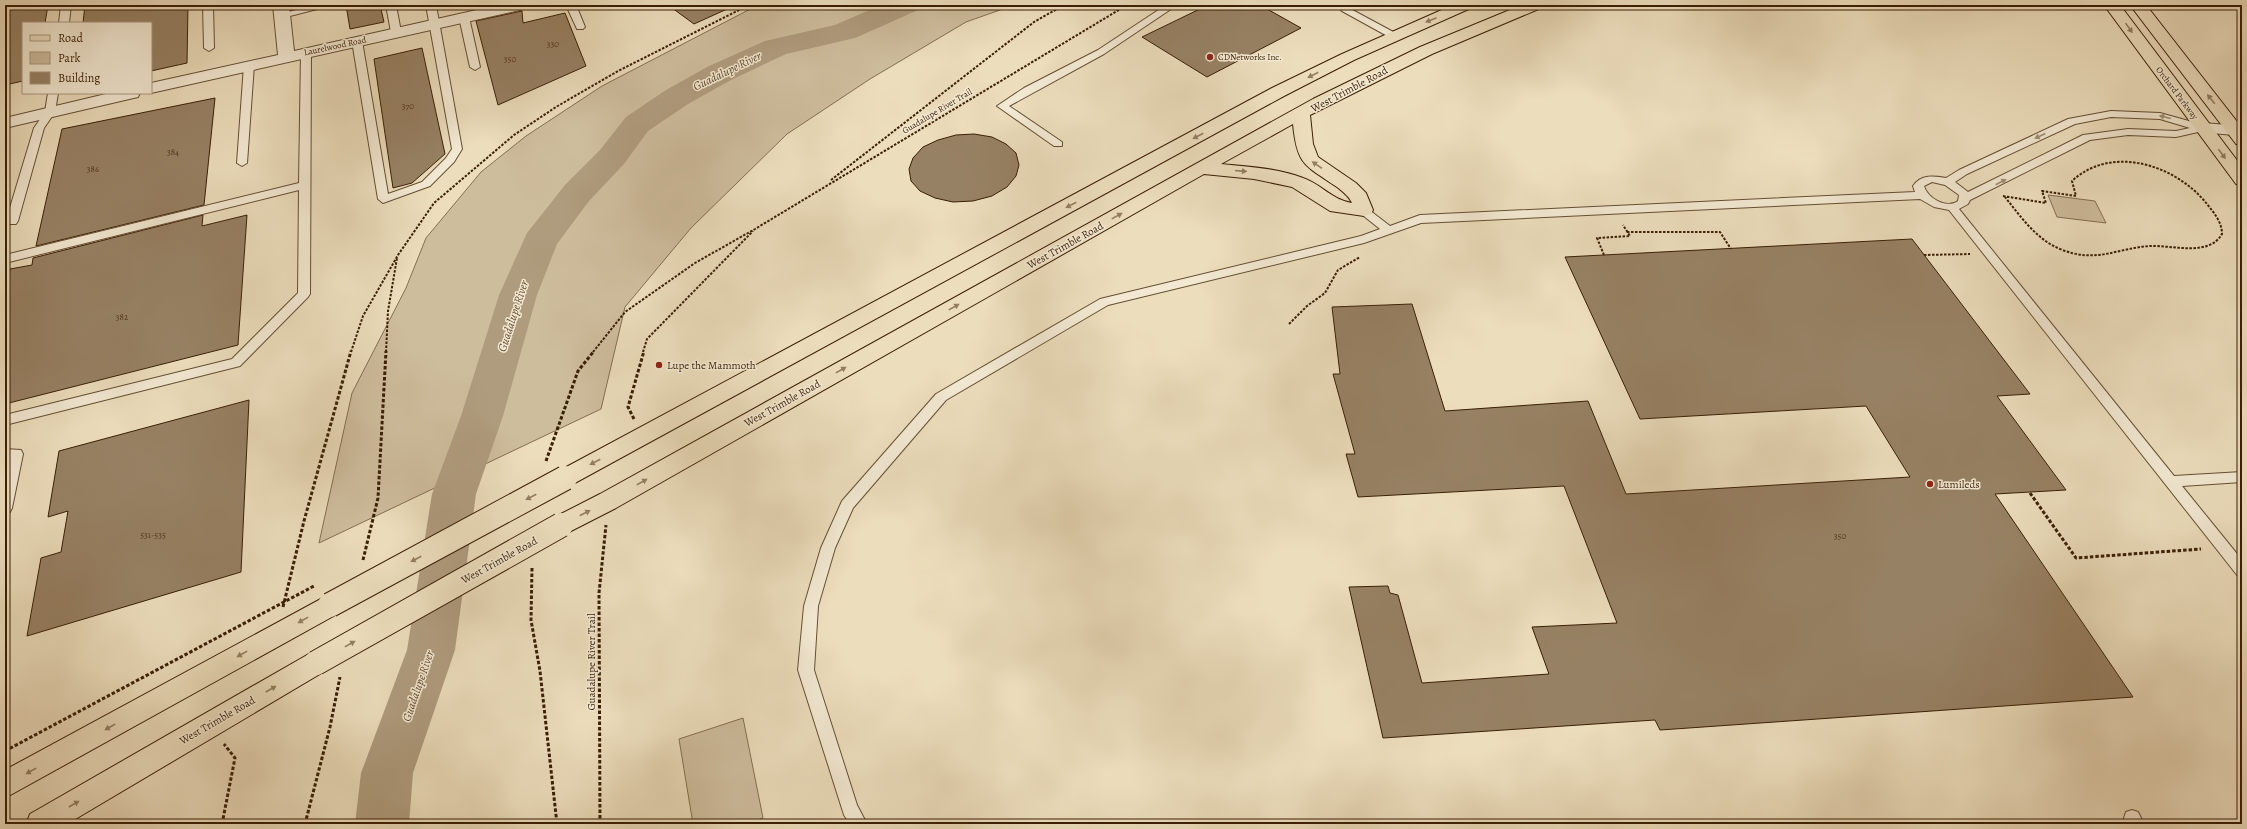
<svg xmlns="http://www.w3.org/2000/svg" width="2247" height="829" font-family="Alegreya,serif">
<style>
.green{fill:#cebd9d;stroke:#846e51}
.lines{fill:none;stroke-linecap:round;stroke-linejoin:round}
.river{fill:#af9c7e;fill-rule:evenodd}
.building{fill:#978164;stroke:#3a1e05}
.lane-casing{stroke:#664e33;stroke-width:2}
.street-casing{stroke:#664e33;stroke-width:2}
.primary-casing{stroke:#3a1e05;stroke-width:2}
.path-far1{stroke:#3a1e05;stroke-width:2;stroke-dasharray:2.5 1.5;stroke-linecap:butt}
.path{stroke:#3a1e05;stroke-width:3;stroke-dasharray:3.5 2;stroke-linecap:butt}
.lane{fill:#f3e9d3;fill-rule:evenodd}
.street{fill:#f3e9d3;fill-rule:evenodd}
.primary{fill:#ecddbc;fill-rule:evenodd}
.primary-bridge-casing{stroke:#3a1e05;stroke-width:26;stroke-linecap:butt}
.primary-bridge{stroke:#ecddbc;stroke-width:24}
.oneway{fill:#937e60}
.oneway2{fill:#a08e76}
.poi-dot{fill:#8f2418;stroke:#f3e9d3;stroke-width:1.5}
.labels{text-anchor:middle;stroke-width:3;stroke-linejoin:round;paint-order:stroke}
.number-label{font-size:9px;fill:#51371d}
.far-street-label{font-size:9px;fill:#3a1e05;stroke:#f3e9d3}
.far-poi-label{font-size:9px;fill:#3a1e05;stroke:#f3e9d3;text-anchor:start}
.street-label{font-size:11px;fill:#3a1e05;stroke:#f3e9d3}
.poi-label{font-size:11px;fill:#3a1e05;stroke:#f3e9d3;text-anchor:start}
.water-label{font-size:12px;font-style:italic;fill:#634a2f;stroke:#f3e9d3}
</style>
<rect width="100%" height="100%" fill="#ecddbc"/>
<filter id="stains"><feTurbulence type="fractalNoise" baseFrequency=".005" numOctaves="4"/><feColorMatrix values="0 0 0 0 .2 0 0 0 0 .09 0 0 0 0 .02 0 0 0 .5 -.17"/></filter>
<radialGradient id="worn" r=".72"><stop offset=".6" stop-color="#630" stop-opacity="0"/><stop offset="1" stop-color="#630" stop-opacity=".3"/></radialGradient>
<!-- green -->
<path class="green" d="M758,5H1014L966,22L870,79L787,134L691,228L625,307L601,409L319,543L352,393L406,288L426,238L481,172L526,136L602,86Z
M2048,195L2095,201L2106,223L2057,217Z
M743,718L763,818L747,824H693L679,739Z"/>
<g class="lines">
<!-- river -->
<path class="river" d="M881,5H920L916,11L855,38L786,54L731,80L688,104L648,131L624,164L589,201L557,244L537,295L503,416L476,494L455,650L413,773L409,824H355L361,773L407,650L432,494L461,416L499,295L527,233L565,185L600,150L626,117L666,90L709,66L765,41L835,25Z"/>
</g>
<!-- building -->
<path class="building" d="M5,5H48L45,23H23V81L5,85Z
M85,5H188L187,63L151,71V23H83Z
M346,5H380L384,22L350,29Z
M668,5H736L694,24Z
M1208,5H1260L1301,28L1207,77L1142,37Z
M522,11L523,23L565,13L586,66L498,105L476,21Z
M422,48L445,154L412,183L393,188L374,59Z
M215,98L204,205L36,246L62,129Z
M974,134L992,137L1006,144L1016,153L1019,165L1016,176L1007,187L992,196L973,201L953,202L935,198L920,191L911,181L909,169L913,158L923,147L938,140L956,135Z
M203,215L202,226L247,215L238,345L5,404V289L10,269L32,265L33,258Z
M1912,239L2030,394L1997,396L2066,490L1995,494L2133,697L1660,730L1655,720L1383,738L1349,587L1388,586L1390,593L1398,595L1422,683L1549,674L1532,627L1617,623L1564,486L1358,497L1346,454H1355L1333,374H1340L1332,307L1412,304L1445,411L1588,401L1626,494L1910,477L1866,406L1640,419L1565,257Z
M249,400L241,572L27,636L41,558L61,552L68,511L48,517L59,451Z"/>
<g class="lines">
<defs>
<path id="lane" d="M61,5H71L69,23H59Z
M203,5H213L214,48L209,51L204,48Z
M315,5H333L282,18L277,15Z
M386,5H396L401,32L399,34H393L391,32Z
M426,5H436L462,149L454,162L430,186L383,203L378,199L352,41L357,38L362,41L388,194L422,182L446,158L452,149Z
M566,5H576L585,27L583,29H577Z
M1166,5H1177L1104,54L1009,106L1062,142V146H1054L997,106L1024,88L1098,50Z
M1345,6L1397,34L1399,36L1394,39L1391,38L1342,11L1340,9Z
M464,14L469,17L480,67L475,70L470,67L459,17Z
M306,49L311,52L310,294L308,297L240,366L5,425V415L232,359L298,293L299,190L5,263V255L299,183L301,52Z
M249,62L254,65L247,163L242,166L237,163L244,65Z
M48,93H58L55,112L44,128L18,221L16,224H8L6,221L34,128L45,112Z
M2111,111L2160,113L2207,126L2208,128L2207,130L2176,137L2128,135L2090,140L1970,200L1968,204L1959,209L2174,476L2242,472V482L2182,486L2242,560V577L2237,575L1949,210L1934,207L1920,199L1421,223L1364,243L1108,305L946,400L853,508L835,548L818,606L814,670L857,805L867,824H850L844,815L798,670L804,606L821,548L842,501L936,394L1100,299L1361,236L1380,229L1360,213L1358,210L1364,206L1390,226L1420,215L1915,192L1913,186C1921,174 1934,176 1946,178L1959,170L2068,119ZM2111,117L2160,119L2190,128L2176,131L2128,129L2083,135L1968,192L1955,182L1967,174L2075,124ZM1932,182L1945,185L1959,195L1958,201C1947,209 1928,199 1924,186Z
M5,449L21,450L23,454L12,508L10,512L5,514V475L8,459H5Z
M2132,810L2138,812L2144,824H2126L2124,818L2126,812Z"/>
<path id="street" d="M273,5H289L294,51L499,5H528L525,8L520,10L151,93V83L278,55Z
M110,93H140L138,97L5,128V118Z
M2203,123L2241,126L2242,133L2235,135L2197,132L2194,128L2197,124Z"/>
<path id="primary" d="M1453,5H1474L1471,8L1354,60L1284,96L573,484L565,487L557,484L553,478L557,472L1272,88L1342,54Z
M1522,5H1544L1541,8L1432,54L1310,115L1313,144L1318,157L1356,183L1366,193L1373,210L1371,214L1364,216L1330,211L1292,187L1254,179L1204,174L616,508L569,532L561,535L553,532L549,525L553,518L600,494L1313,99L1420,47ZM1293,124C1297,166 1305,165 1337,187C1342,191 1349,196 1352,203C1332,200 1321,184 1303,178C1278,168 1248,167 1221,164Z
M2104,5H2120L2242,167V186L2236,184Z
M2130,5H2146L2242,128V145L2236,144Z
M330,594L339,597L343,605L339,613L5,798V770Z
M316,651L325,655L329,663L325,671L67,824H26L30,814L307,655Z"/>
</defs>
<!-- lane casing -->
<use href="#lane" class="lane-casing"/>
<!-- street casing -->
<use href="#street" class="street-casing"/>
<!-- primary casing -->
<use href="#primary" class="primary-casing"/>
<!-- path-far1 -->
<path class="path-far1" d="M831,180L1034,22L1064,5
M2003,196L2046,203L2042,191L2076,196L2072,181C2112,144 2176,165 2207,204C2214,213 2222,222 2222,234C2209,257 2172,245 2150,246C2117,248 2096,264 2060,249C2036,239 2021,217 2005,197
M1627,232H1720L1731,249
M1604,255L1597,238L1630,236L1623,225
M1924,255L1970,254
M1289,324L1307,306L1325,293L1338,270L1360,257
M351,352L363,316L398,255L434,203L514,135L556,107L620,70L749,5
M386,352L388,311L397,258
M593,352L625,312L695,263L755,229L1127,5
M643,352L647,339L753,231"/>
<!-- path -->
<path class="path" d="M634,419L628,407L644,351
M546,461L578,371L594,351
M2030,493L2076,558L2201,549
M363,560L378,498L386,351
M532,568L531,620L540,671L557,824
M283,607L304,521L351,351
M5,751L314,586
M222,824L235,758L224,744
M305,824L330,727L340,677
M600,824L599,593L606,525"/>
<!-- lane -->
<use href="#lane" class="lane"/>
<!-- street -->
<use href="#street" class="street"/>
<!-- primary -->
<use href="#primary" class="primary"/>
<defs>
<path id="primary-bridge" d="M330,605L565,478
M316,663L561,525"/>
</defs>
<!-- primary-bridge casing -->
<use href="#primary-bridge" class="primary-bridge-casing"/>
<!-- primary-bridge -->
<use href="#primary-bridge" class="primary-bridge"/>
</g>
<!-- one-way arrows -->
<defs><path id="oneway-solid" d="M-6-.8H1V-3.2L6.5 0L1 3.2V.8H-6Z"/></defs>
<g class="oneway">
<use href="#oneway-solid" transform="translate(1431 20) rotate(157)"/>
<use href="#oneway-solid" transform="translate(2129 28) rotate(55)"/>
<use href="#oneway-solid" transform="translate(1313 75) rotate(153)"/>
<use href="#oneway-solid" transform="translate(2211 99) rotate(-128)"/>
<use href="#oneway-solid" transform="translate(1198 136) rotate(152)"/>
<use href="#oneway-solid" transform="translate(2222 154) rotate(53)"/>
<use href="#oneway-solid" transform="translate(1317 165) rotate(-146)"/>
<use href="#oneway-solid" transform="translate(1241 171) rotate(5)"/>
<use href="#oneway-solid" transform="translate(1071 205) rotate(152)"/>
<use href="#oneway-solid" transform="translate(1117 216) rotate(-29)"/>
<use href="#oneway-solid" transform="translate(954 307) rotate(-29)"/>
<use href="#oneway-solid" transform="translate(841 370) rotate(-29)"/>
<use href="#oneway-solid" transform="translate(595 462) rotate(152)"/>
<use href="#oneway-solid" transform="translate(642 482) rotate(-29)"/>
<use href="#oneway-solid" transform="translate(531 497) rotate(152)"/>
<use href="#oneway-solid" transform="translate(585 513) rotate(-27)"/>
<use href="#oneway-solid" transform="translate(416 559) rotate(152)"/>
<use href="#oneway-solid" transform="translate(303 620) rotate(151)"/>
<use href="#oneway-solid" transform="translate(350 644) rotate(-29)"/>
<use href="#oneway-solid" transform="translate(242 654) rotate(151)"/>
<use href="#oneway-solid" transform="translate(271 689) rotate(-30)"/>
<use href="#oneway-solid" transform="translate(110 727) rotate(151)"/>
<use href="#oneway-solid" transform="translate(31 771) rotate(151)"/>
<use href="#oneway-solid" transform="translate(74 804) rotate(-30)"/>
</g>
<g class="oneway2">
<use href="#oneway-solid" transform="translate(2165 117) rotate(-166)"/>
<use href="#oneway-solid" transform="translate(2040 136) rotate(155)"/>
<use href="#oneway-solid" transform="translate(2001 182) rotate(-27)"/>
</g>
<!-- markers -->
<g class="poi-dot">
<circle cx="1210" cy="57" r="4"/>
<circle cx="659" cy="365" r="4"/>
<circle cx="1930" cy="484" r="4"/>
</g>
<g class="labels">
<!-- number labels -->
<g class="number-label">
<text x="553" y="47">330</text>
<text x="510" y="62">350</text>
<text x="408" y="109">370</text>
<text x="173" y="155">384</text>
<text x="93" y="172">386</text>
<text x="122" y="320">382</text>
<text x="153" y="538">531-535</text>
<text x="1840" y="539">350</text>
</g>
<!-- far-street labels -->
<g class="far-street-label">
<text transform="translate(335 46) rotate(-12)" y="3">Laurelwood Road</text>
<text transform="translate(2177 93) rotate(53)" y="3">Orchard Parkway</text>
<text transform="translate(937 111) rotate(-31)" y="3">Guadalupe River Trail</text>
</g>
<!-- far-poi labels -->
<g class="far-poi-label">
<text x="1218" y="60">CDNetworks Inc.</text>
</g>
<!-- street labels -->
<g class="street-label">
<text transform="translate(1349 89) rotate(-28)" y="4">West Trimble Road</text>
<text transform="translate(1065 245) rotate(-29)" y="4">West Trimble Road</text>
<text transform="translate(782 403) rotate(-29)" y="4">West Trimble Road</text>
<text transform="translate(499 560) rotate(-29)" y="4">West Trimble Road</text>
<text transform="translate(591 662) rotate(-90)" y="4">Guadalupe River Trail</text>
<text transform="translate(217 720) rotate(-30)" y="4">West Trimble Road</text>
</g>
<!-- poi labels -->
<g class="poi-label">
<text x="667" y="369">Lupe the Mammoth</text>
<text x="1938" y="488">Lumileds</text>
</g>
<!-- water labels -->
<g class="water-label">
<text transform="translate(727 71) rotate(-26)" y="4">Guadalupe River</text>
<text transform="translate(513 316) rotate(-72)" y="4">Guadalupe River</text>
<text transform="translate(418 686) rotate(-71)" y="4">Guadalupe River</text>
</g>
</g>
<!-- margin -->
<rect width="2247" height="829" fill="none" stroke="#ecddbc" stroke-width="20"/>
<rect x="6" y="6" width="2235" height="817" fill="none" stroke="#3a1e05" stroke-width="2"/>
<rect x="10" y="10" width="2227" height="809" fill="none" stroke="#3a1e05"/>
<!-- legend -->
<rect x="22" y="22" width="130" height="72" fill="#f3e9d3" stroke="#a99881"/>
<rect x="30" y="35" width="20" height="6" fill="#ecddbc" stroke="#a99881"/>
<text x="58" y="42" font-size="12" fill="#3a1e05">Road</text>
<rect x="30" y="52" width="20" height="12" fill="#cebd9d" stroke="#a99881"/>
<text x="58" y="62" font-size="12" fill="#3a1e05">Park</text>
<rect x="30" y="72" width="20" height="12" fill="#978164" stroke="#a99881"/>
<text x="58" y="82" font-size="12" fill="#3a1e05">Building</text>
<rect width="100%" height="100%" filter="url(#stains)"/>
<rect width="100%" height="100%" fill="url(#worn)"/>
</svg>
